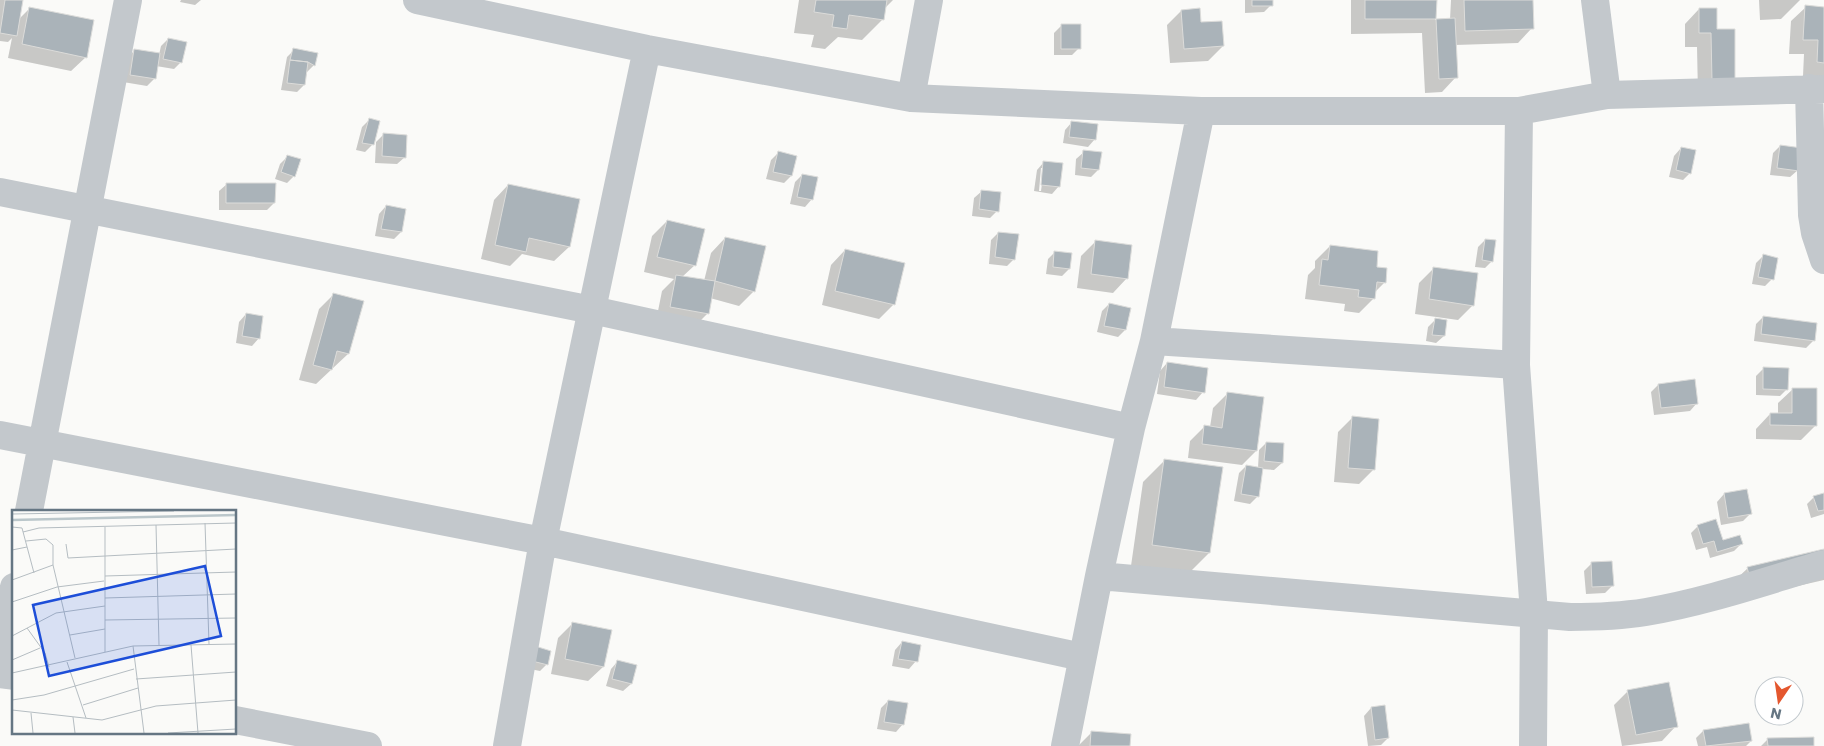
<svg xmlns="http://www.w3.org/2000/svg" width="1824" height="746" font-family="Poppins,sans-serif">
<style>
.shadow{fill:#0003;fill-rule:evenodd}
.building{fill:#aab3b9;stroke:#dcdcda}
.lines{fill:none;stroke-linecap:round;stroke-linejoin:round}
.minor{stroke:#c3c8cc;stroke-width:28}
.inset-river{fill:none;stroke:#bbc7cb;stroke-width:2.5}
.inset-road{fill:none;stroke:#b5bdc2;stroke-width:1}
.view{fill:#1d4ed8;fill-opacity:0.15;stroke:#1d4ed8;stroke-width:2.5}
.inset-edge{fill:none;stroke:#657683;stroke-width:2.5}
</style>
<rect width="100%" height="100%" fill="#fafaf8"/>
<!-- shadow -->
<path class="shadow" d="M0,0H22L18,20L30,8L86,57L71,71L8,58L12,38L8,42L0,41Z
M181,0H201L195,5L180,2Z
M799,0H893L884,9L883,19L862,40L838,37L825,49L811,47L814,35L794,33Z
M1245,0H1271V5L1264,12L1245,13Z
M1351,0H1436L1435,20H1450L1451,0H1531L1532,28L1518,43L1455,45L1456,77L1442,92L1425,93L1422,33L1351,34Z
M1759,0H1800L1781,19L1760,20Z
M1806,7L1824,8V77L1803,76L1804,54H1789L1791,21Z
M1699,9L1716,31L1734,81L1698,95L1697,47H1685V24Z
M1181,11L1200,23L1223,46L1208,61L1170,63L1167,25Z
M1062,25L1079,48L1072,55H1054V33Z
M168,39L181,62L174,69L156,66L154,79L147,86L123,82L127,58L134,51L159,55L161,46Z
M294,50L316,54L314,65L307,72L304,85L297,92L281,90L287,57Z
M369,120L372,145L365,152L356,150L362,127Z
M1072,122L1095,139L1088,147L1063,143L1065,130Z
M383,135L405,157L397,164L375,163L376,142Z
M1780,146L1798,170L1790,177L1770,175L1773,153Z
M1681,148L1690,173L1683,180L1669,177L1674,156Z
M1084,152L1098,170L1091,177L1075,175L1076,159Z
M778,153L791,176L784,183L766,179L771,160Z
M288,156L294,176L287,183L275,179L280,164Z
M1044,162L1059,186L1052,194L1034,191L1037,170ZM1041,168H1044L1041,191H1039Z
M802,175L812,199L805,207L790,204L795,182Z
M227,184L274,203L267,210H219V191Z
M508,185L578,200L569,247L554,261L522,254L510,266L481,259L494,200Z
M982,191L997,211L990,218L972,216L974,198Z
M386,206L401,232L394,239L375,236L379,214Z
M667,221L695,265L682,277L704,281L711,253L725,238L754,291L739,306L710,298L708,313L693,328L656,321L662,291L674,279L644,272L652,236Z
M998,233L1014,259L1007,266L989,264L991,240Z
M1485,240L1492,261L1485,268L1475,267L1478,247Z
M1095,242L1127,278L1113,293L1077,288L1081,256Z
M1330,246L1375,268L1384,283L1374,293V298L1359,313L1344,311L1345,304L1305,299L1308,275L1315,268V261Z
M845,250L894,304L879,319L822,305L831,265Z
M1055,252L1069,269L1062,276L1046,274L1048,259Z
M1763,256L1772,279L1765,286L1752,284L1756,263Z
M1434,268L1473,305L1458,320L1415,314L1419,283Z
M334,294L348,354L316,384L299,380L319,309Z
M1109,304L1125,330L1118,337L1097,332L1102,311Z
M246,314L259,338L252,346L236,343L239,322Z
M1763,317L1813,341L1806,348L1754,341L1756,324Z
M1435,320L1444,336L1436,343L1426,341L1428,327Z
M1167,363L1203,392L1196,400L1157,394L1160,371Z
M1764,368L1787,389L1780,396L1756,395V376Z
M1658,385L1697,403L1690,411L1654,415L1651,392Z
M1793,389L1816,425L1801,440L1756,439V429L1770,414H1778V403Z
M1227,394L1256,451L1242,465L1188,458L1190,441L1205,426L1210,427L1213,408Z
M1353,417L1373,470L1359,484L1334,482L1338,432Z
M1266,443L1282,463L1274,470L1262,469L1258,496L1250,504L1234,501L1239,473L1246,466L1258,468L1259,450Z
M1164,461L1209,553L1188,574L1131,566L1143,482Z
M1724,494L1750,514L1743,521L1721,525L1717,502Z
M1824,494V514L1811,518L1807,504L1814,497Z
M1698,526L1722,542L1741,544L1734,551L1710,558L1707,547L1696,550L1691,533Z
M1824,550V580L1737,600L1733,582L1748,568Z
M1592,563L1612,586L1605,593L1586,594L1584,571Z
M573,623L610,631L603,667L588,681L551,674L558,638Z
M902,642L916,661L909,669L892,666L895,650Z
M529,655L547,664L540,671L525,668Z
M618,661L635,666L631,684L623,691L606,686L611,669Z
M1628,691L1676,726L1662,741L1622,746L1614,705Z
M888,701L903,724L896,732L877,729L881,708Z
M1371,708L1388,738L1381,745L1368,746L1364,716Z
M1703,731L1751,741L1746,746H1698L1696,738Z
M1092,732L1129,746H1078Z
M1768,739L1813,746H1761Z"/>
<!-- building -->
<path class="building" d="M5,0H23L17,36L0,33Z
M816,0H887L884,20L849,15L847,29L832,27L834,15L814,12Z
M1252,0H1273V6H1252Z
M1365,0H1437L1436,19H1365Z
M1464,0H1533L1534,29L1465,31Z
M1805,5L1824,7V63L1817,62L1818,40H1803Z
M29,7L94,20L87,58L22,44Z
M1200,8L1201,22L1222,21L1224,46L1184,49L1181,10Z
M1699,8H1717V29H1735V81H1712L1711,33H1699Z
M1455,18L1458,78L1439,79L1436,19Z
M1061,24H1081V49H1061Z
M168,38L187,42L182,63L163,59Z
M293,48L318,53L315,66L308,62L290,60Z
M134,49L160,53L156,79L130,75Z
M290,60L308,62L305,85L287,83Z
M369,118L380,121L374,145L362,143Z
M1071,121L1098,124L1096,140L1069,137Z
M383,133L407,135L406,158L382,156Z
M1780,145L1802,148L1799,171L1777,168Z
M1681,147L1696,150L1691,174L1676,170Z
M1083,150L1102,152L1099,170L1081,168Z
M778,151L797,156L792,176L773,172Z
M287,155L301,159L295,177L281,172Z
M1043,161L1063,163L1060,187L1041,185Z
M802,174L818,177L813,200L797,197Z
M226,183H276L275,203H226Z
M508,184L580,199L570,247L529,238L526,252L495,245Z
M981,190L1001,192L999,212L979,209Z
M386,205L406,209L402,232L381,229Z
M667,220L705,229L696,266L657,257Z
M998,232L1019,234L1015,260L995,257Z
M725,237L766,246L755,292L715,281Z
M1485,239L1496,240L1493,262L1482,260Z
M1095,240L1132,245L1128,279L1091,274Z
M1330,245L1378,251L1377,267L1387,268L1386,283L1377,282L1375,299L1358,297L1359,290L1319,285L1322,259L1328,260Z
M845,249L905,263L895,305L835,291Z
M1054,251L1072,253L1070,269L1053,267Z
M1763,254L1778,258L1774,280L1758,277Z
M1433,267L1478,273L1474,306L1429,299Z
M676,275L715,281L709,314L670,307Z
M333,293L364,301L349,354L337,351L332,370L313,365Z
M1109,303L1131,308L1126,330L1104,326Z
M246,313L263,316L260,339L242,336Z
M1763,316L1817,323L1815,341L1761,334Z
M1435,318L1447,320L1445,336L1432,335Z
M1167,362L1208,368L1205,393L1164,387Z
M1763,367L1789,368L1788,390L1763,389Z
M1695,379L1698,404L1661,408L1658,384Z
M1792,388H1817V426L1770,425V413H1792Z
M1227,392L1264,397L1257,451L1202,444L1204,425L1222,428Z
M1352,416L1379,419L1375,470L1348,468Z
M1266,442L1284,443L1283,463L1264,461Z
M1164,459L1223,467L1210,553L1152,545Z
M1246,465L1263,468L1259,497L1241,494Z
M1747,489L1752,514L1728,518L1724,493Z
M1824,493V510L1818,511L1813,496Z
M1716,519L1723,540L1740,535L1743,544L1717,552L1714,541L1703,544L1697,525Z
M1824,549V570L1752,587L1747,567Z
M1612,561L1614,586L1592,587L1591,562Z
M572,622L612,630L604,667L565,659Z
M902,641L921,645L918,662L898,659Z
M535,646L551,651L548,665L532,661Z
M617,660L637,665L632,684L612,679Z
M1669,682L1678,727L1636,735L1627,690Z
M888,700L908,703L904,725L884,722Z
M1385,705L1389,738L1375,740L1371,707Z
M1749,723L1752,741L1706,746L1703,730Z
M1091,731L1131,734L1130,746H1090Z
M1814,737V746H1768L1767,738Z"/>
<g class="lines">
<!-- minor -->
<path class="minor" d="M417,0L647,49L911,98L1201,111H1519L1607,95L1824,89
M1595,0L1607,95
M1809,88L1812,215L1815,233L1824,260
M911,98L929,0
M1519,111L1516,365L1534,613L1533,746
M0,192L592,310L1131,428
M1154,341L1516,365
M0,435L543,541L1082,657
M29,511L128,0
M1099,576L1570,617C1595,617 1621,616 1646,612C1706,602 1766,581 1824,564
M0,654L14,587
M0,674L14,676
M235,720L368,746
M507,746L543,541L647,49
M1065,746L1099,576L1131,428L1154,341L1201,111"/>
</g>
<!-- overview -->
<g transform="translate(12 510)">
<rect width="224" height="224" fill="#fafaf8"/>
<path class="inset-river" d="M0,10L224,5"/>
<path class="inset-road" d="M0,4L162,1M193,13L197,134M144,15L147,135M0,17L10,18L22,63M93,17V142M11,22L27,18L224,13M14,31L34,29L41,35V55L63,148M54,34L56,48L224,39M0,40L15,37M93,66L224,62M0,70L41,55M93,88L224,84M0,92L45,77L92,71M93,110L224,108M15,118L33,143L37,157M58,125L93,119M0,126L44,103L93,96M179,135L186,223M121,136L132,223M0,150L28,138M55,152L74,208M0,163L121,136L224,134M124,169L224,162M0,190L32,185L122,159M71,195L126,178M0,200L90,210L144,196L224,190M19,203L21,223M61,207L63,223M156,223L224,219"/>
<path class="view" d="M193,56L209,126L37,166L21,95Z"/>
<rect width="224" height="224" class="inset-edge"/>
</g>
<!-- north arrow -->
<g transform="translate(1779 701) rotate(193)"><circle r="24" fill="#ffffff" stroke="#c1c8cd"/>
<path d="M0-4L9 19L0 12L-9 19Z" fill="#e4572e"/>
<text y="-8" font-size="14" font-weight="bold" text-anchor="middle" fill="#657683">N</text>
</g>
</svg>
